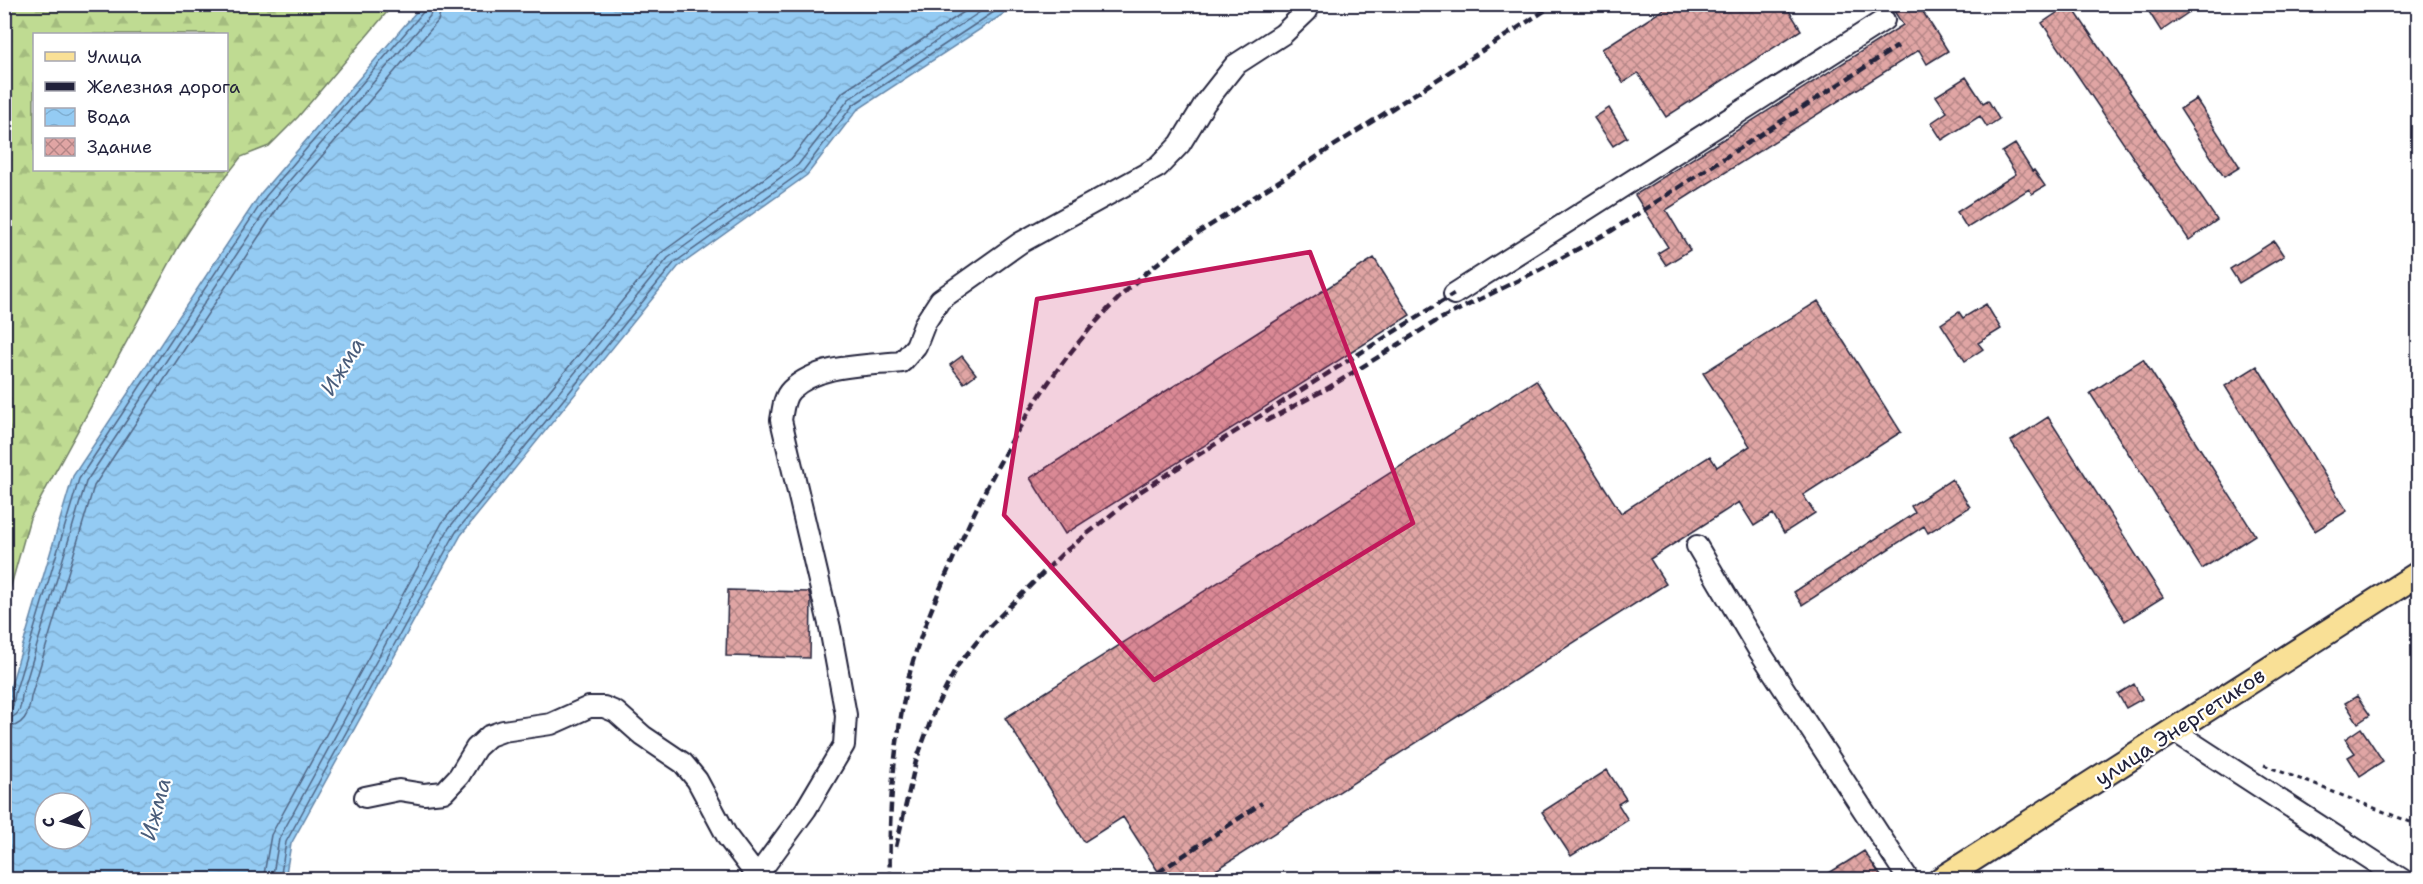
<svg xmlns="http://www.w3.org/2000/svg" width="2423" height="884" font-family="'Shantell Sans',sans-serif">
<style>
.forest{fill:url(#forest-firs);stroke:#707e66;stroke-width:1.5;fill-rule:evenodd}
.water{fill:url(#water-waves);stroke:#6687a9;stroke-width:1.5;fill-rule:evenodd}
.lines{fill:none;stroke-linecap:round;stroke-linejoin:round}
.shore{stroke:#506685;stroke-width:1.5}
.building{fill:url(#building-cross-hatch);stroke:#22223b;stroke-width:1.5}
.minor-casing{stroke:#22223b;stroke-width:24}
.major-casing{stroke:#22223b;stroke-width:28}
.path{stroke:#22223b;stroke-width:3;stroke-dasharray:4.5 4.5;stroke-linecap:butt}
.minor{stroke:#fff;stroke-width:20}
.major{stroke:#f9e096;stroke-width:24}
.rail{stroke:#22223b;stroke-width:4.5;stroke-dasharray:9 4.5;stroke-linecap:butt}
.marked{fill:#c2185b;fill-opacity:0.2;stroke:#c2185b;stroke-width:4.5;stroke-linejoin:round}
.labels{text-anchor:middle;stroke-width:4.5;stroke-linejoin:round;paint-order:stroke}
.street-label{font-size:21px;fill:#22223b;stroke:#fff}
.water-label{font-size:22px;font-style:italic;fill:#4a5d7b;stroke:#fff}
</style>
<defs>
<pattern id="forest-firs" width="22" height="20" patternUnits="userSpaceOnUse" patternTransform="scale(1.5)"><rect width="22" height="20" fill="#bfdb92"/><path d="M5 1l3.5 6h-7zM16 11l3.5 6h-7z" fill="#a4bc7f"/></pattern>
<pattern id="water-waves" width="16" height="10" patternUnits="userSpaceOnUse" patternTransform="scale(1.5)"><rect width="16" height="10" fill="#94cbf3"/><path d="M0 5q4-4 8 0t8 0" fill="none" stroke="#7faed1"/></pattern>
<pattern id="building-cross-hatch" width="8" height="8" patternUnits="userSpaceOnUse" patternTransform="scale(1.5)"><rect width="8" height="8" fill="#e0a5a4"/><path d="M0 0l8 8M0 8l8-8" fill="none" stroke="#b58687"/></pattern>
</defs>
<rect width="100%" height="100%" fill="#fff"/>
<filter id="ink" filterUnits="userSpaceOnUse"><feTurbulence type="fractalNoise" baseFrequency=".0167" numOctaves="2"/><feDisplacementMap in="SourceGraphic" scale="12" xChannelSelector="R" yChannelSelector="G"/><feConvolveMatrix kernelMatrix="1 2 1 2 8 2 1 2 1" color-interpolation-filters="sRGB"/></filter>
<g filter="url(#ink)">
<!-- forest -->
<path class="forest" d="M5,4L393,5L298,117L269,146L241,157L217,188L179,246L30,518L5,607ZM34,34H226V170H34Z"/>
<!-- water -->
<path class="water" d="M422,5H1017L857,110L807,175L678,267L461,535L291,844L285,879H5L4,736L9,692L73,476L261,193ZM45,803H81V839H45Z"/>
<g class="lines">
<!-- shore -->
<path class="shore" d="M4,712L10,711L13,706L15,693L79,479L266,196L424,11L426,4
M4,719C20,718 21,708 22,695L86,482L272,201L430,16L433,4
M4,728C24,727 29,714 31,697L94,486L279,206L438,21L442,4
M263,880L271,835L442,523L661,253L791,159L843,92L976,4
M272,880L279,839L449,528L668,258L798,165L849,99L992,4
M280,880L286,842L456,532L674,263L803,171L853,105L1006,4"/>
</g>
<!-- building -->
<path class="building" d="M1672,4H1785L1801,30L1666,117L1638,73L1623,83L1602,49Z
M1904,4H1918L1948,51L1927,64L1919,50L1666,210L1690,250L1666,265L1658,253L1668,247L1635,195L1903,25L1894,11Z
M2070,4L2217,220L2189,240L2042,23Z
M2144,4H2201L2161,31Z
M1966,77L1983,103L1988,100L1999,119L1987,127L1980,116L1942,140L1931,123L1947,112L1936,96Z
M2196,99L2240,167L2224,177L2180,109Z
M1609,108L1627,137L1613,146L1594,118Z
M2015,144L2032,171L2034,170L2045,186L2032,194L2029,189L1967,228L1957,212L2016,174L2002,152Z
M2274,241L2284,256L2239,283L2230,269Z
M1374,258L1410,315L1065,534L1030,478Z
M1818,301L1901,432L1803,495L1815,513L1784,533L1773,514L1754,526L1739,502L1650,559L1666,584L1202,879H1163L1123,817L1084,842L1005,718L1536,380L1621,513L1710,456L1717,467L1750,446L1703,373Z
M1986,304L2001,329L1978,343L1983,349L1965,361L1941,324L1959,312L1963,318Z
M962,356L976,374L964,383L950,365Z
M2143,359L2255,535L2202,569L2090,393Z
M2257,366L2347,511L2315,531L2225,386Z
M2048,417L2163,597L2125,621L2011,441Z
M1952,479L1970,507L1928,533L1924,526L1802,605L1794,592L1915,513L1911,506Z
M728,590L809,592L811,600L810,658L726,656Z
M2134,684L2142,699L2126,708L2118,694Z
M2357,696L2370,715L2358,723L2345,703Z
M2361,728L2383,761L2360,776L2348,757L2355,753L2345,739Z
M1607,770L1626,799L1618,804L1628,820L1571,856L1542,812Z
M1864,851L1883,879H1819L1847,862Z"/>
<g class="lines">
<defs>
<path id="minor" d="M1454,294L1884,20
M1697,546L1758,649L1909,880
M2174,731L2403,880
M365,797L399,790L424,794L444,792L459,776L476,748L489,736L503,731L551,724L589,707H604L616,712L643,736L683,763L697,780L728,838L756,875
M754,880L806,809L844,745L846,715L830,628L781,420C783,410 783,398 791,390C819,363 867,366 902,362L916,346L925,323L940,300L1020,243L1158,167L1180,144L1205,103L1235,65L1283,34L1307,11L1310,4"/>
<path id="major" d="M1940,880L2418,574"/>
</defs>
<!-- minor casing -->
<use href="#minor" class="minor-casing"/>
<!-- major casing -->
<use href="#major" class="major-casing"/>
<!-- path -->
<path class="path" d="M2264,765L2418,825"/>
<!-- minor -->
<use href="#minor" class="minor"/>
<!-- major -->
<use href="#major" class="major"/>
<!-- rail -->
<path class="rail" d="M1266,421L1328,388L1438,320L1539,270L1611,231L1898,46
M896,847L916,761L935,709L958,665L988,628L1062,554L1141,491L1454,294
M890,880C888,810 894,740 910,672C921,630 940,589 957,550C998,459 1046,370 1118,299C1141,275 1168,255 1195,235L1555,4
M1147,880L1262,803"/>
</g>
</g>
<!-- marked area -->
<path class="marked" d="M1310,252L1413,523L1154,680L1004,515L1037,299Z"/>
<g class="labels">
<!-- street labels -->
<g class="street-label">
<text transform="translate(2180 727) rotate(-33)" y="7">улица Энергетиков</text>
</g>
<!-- water labels -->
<g class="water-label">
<text transform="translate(342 366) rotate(-58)" y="8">Ижма</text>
<text transform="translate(155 809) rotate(-75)" y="8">Ижма</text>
</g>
</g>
<!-- margin -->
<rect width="2423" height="884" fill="none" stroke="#fff" stroke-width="24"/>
<rect x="12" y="12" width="2399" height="860" fill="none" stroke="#22223b" stroke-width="2" filter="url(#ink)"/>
<!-- legend -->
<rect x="33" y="33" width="195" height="138" fill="#ffffff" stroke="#a7a7b1" stroke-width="1.5"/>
<rect x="45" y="52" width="30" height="9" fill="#f9e096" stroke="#a7a7b1" stroke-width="1.5"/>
<text x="87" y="63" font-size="18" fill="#22223b">Улица</text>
<rect x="45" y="82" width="30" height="9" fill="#22223b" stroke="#a7a7b1" stroke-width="1.5"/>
<text x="87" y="93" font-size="18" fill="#22223b">Железная дорога</text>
<rect x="45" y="108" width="30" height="18" fill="url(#water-waves)" stroke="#a7a7b1" stroke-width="1.5"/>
<text x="87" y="123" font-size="18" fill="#22223b">Вода</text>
<rect x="45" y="138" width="30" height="18" fill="url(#building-cross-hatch)" stroke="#a7a7b1" stroke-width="1.5"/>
<text x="87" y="153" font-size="18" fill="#22223b">Здание</text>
<!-- north arrow -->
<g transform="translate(63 821) rotate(265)"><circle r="28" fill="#ffffff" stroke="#a7a7b1" stroke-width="1.5"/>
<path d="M0-4.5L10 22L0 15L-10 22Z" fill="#22223b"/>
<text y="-9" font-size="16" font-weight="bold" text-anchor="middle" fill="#22223b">С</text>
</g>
</svg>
